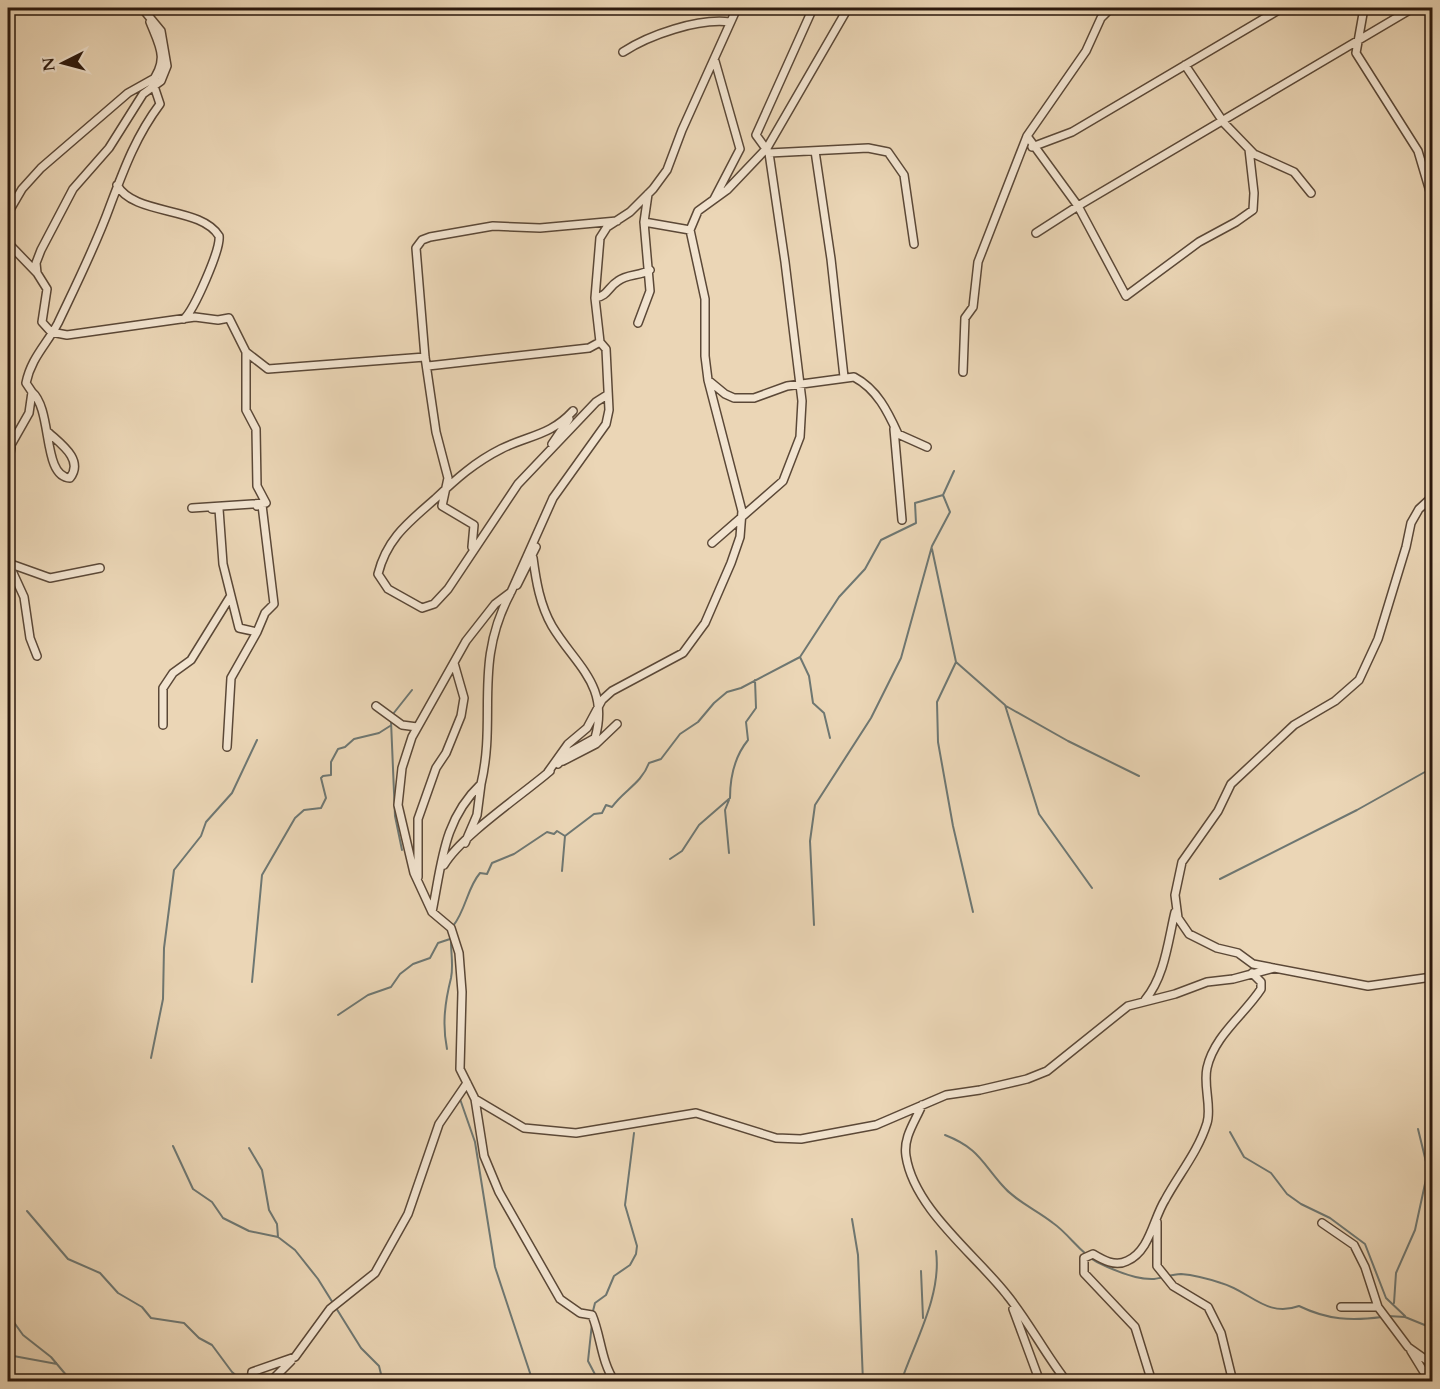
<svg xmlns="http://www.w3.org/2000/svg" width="1440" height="1389" font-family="Cardo,serif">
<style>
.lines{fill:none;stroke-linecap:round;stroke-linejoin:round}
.stream{stroke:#6e7772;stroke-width:2}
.street-casing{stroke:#5b4837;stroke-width:10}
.street{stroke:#f2e4d0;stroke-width:7}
</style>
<rect width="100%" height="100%" fill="#ebd6b6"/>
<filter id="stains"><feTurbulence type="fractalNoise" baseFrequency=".00333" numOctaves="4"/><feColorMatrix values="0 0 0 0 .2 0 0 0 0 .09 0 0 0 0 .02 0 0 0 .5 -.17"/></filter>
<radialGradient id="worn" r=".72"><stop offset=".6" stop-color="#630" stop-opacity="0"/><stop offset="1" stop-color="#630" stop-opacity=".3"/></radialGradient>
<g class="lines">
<!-- stream -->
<path class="stream" d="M932,549L956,662L937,702L938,742L953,826L973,912
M956,662L1005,705L1039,814L1092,888
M1006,706L1068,741L1139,776
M393,714L412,690
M391,721L395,816L402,850
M830,738L824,713L813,703L809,676L800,657L839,597L865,569L881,540L916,523L915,503L943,495
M729,853L725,810L729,800
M670,859L682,851L699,825L730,798C730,777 735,756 748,740L746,722L756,708L755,680
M562,871L565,836L594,814L602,813L606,805L612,807C624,790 641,784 649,763L661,759L680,734L698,722L714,703L727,692L741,688L800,657
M1220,879L1357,810L1432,768
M814,925L810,841L815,805L871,718L901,658L932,546L950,512L943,495L954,471
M453,926C466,910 467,888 480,873L487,874L492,863L514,854L547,832L554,834L557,831L565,836
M252,982L262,875L295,818L304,810L321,808L326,798L321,778L323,776L331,775V762L338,749L345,747L354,739L379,733L390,726
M338,1015L368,995L391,987L400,974L413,964L430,958L438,943L450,939
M447,1049C442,1024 445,1002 451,978C454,964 450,949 451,934
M151,1058L163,999L164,948L174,870L201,836L206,822L232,793L257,740
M460,1099L475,1142L495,1267L533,1382
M1230,1132L1244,1157L1271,1173L1287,1194L1301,1204L1330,1218L1365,1244L1386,1298L1405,1316
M945,1135C978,1148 981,1161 1002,1185C1015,1201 1037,1210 1053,1223C1069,1234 1080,1253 1097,1262C1113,1270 1136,1280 1154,1279C1163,1278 1172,1274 1181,1274C1193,1275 1209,1279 1221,1283C1250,1291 1266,1318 1299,1306C1328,1320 1351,1321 1382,1317
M173,1146L193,1189L212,1202L223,1218L249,1231L278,1237L295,1250L318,1279L361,1348L379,1366L383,1382
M249,1148L262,1170L269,1210L277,1224L278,1237
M27,1211L68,1259L100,1273L118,1293L142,1307L151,1318L184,1323L199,1338L212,1345L232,1372L238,1377H249
M852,1219L858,1255L863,1382
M921,1271L923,1318
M1394,1303L1396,1273L1415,1230L1428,1170L1418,1129
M8,1314L23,1335L51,1357L72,1382
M592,1315L595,1303L606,1295L614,1276L630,1265L636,1254L637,1246L625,1205L634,1133
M1388,1316L1405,1317L1432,1328
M592,1323L588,1361L599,1382
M8,1355L57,1364
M901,1382C915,1341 942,1295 936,1251"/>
<defs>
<path id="street" d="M142,8L161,31L167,66L161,81L143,94L109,148L73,189L41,250L36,263L37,273L47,289L42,322L51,332L67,335L195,317L218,320L229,318L246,352V410L256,429L257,486L266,503L192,508
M1111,8L1101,18L1086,51L1027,136L1078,206L1413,8
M1364,8L1356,53L1418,151L1432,198
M150,22C160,47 169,59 151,83
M623,52C649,35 698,18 730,22
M1185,65L1224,123L1254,154L1294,172L1311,193
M1032,147L1072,132L1282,8
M815,151L831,259L844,377
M769,153L868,148L888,152L904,175L914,244
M117,185C134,216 201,206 219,236C221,249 194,310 184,319
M714,199L740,149L715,61
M8,213L22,189L41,168L128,93L153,79
M644,222L690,230L698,211L727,190L767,148L848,8
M690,230L705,299V356L708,380L725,394L734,398H754L787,386L854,377C877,389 888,412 898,434L927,447
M1036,233L1078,206L1126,296L1199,242L1236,222L1253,210L1254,193L1249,149
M8,243L37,273
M595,298C608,296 608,287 618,281C627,274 640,276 650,270
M638,323L650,291L644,222L648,194
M246,352L268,369L425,357
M428,366L589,348L600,342
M963,372L965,318L973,307L978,262L1027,136
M32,392C53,410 42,477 70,478C84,460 61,444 49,433
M573,411C550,436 529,435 501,449C475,462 456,479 435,499C409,522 387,538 378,574L388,589L422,608L434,604L448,589L518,484L596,402L607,395
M894,429L902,520
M552,444L569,419
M8,450L29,413L32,392L26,383C31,358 47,344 58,323C76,285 96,245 110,206C124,169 136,136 160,104L154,86
M8,463L11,448
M1432,497L1419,509L1411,523L1406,547L1378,639L1359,680L1335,701L1294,725L1231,784L1218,811L1182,862L1175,895L1178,918L1189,934L1217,948L1238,953L1253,964L1368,986L1432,977
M212,509H219L223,564L239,628L257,632L231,678L227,747
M712,543L783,481L800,437L802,401L785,262L769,153L756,135L813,8
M472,547L474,525L442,506L448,478L436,432L425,357L416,248L422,240L430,237L493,226L540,228L617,221
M533,558C536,581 540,605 552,626C576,666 610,685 595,738L568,753L558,764
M8,562L24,597L30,638L37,656
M8,563L50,578L100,568
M517,585L536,547
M257,632L265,613L274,604L262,505L257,506
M376,706L402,725L417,727
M163,725V688L173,673L191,660L230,597
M563,761L596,744L617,724
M548,772L568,744L587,728L602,700L612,691L683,653L705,623L731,563L740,537L742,511L708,380
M481,784C497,716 473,664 510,594
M465,843L477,815L481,784C443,820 442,863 432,912L451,928L459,953L462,992L460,1069L475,1099L524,1128L576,1133L696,1113L776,1138L801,1139L876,1125L946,1095L980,1090L1027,1079L1047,1071L1128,1006L1175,994L1207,982L1233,979L1274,968
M444,865C461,836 522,795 550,771
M418,877V819L436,768L446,753L461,716L464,698L454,663
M432,912L414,873L398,805L402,768L412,737L466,641L495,604L511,592L553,498L606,424L609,410L606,349L600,342L595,298L600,238L607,227L630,212L653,189L667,170L682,130L737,8
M1145,1000C1165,976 1168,941 1175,912
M475,1099L484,1156L499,1192L560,1299L580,1313L592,1315C601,1336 601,1362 615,1382
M922,1105C915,1122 903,1137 906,1156C914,1209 976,1255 1007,1295C1029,1322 1045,1354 1067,1382
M1157,1222V1266L1173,1286L1208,1307L1221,1333L1233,1382
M1322,1223L1354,1245L1365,1267L1378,1307L1408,1347L1432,1364
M1341,1307H1378
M1013,1309L1040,1382
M1411,1351L1430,1382
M251,1382L252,1372L295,1357L330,1309L375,1273L408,1214L439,1124L467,1083
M270,1382L291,1361
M1152,1382L1135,1327L1084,1273V1258L1093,1254C1103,1260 1115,1267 1127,1261C1150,1251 1153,1219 1165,1200C1179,1174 1198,1152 1207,1123C1212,1107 1203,1086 1207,1068C1214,1036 1244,1015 1261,989V982L1252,973"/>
</defs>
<!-- street casing -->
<use href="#street" class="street-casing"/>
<!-- street -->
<use href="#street" class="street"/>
</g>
<!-- margin -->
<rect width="1440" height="1389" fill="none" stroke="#ebd6b6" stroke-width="30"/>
<rect x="9" y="9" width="1422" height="1371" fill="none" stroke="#2b180d" stroke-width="3"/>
<rect x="15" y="15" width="1410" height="1359" fill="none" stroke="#2b180d" stroke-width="1.5"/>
<!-- north arrow -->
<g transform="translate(63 63) rotate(264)" stroke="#f2e4d0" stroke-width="4.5" paint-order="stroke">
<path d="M0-4.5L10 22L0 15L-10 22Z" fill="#2b180d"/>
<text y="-9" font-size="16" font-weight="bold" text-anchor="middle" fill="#2b180d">N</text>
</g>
<rect width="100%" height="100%" filter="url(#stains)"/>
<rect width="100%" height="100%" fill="url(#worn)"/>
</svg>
